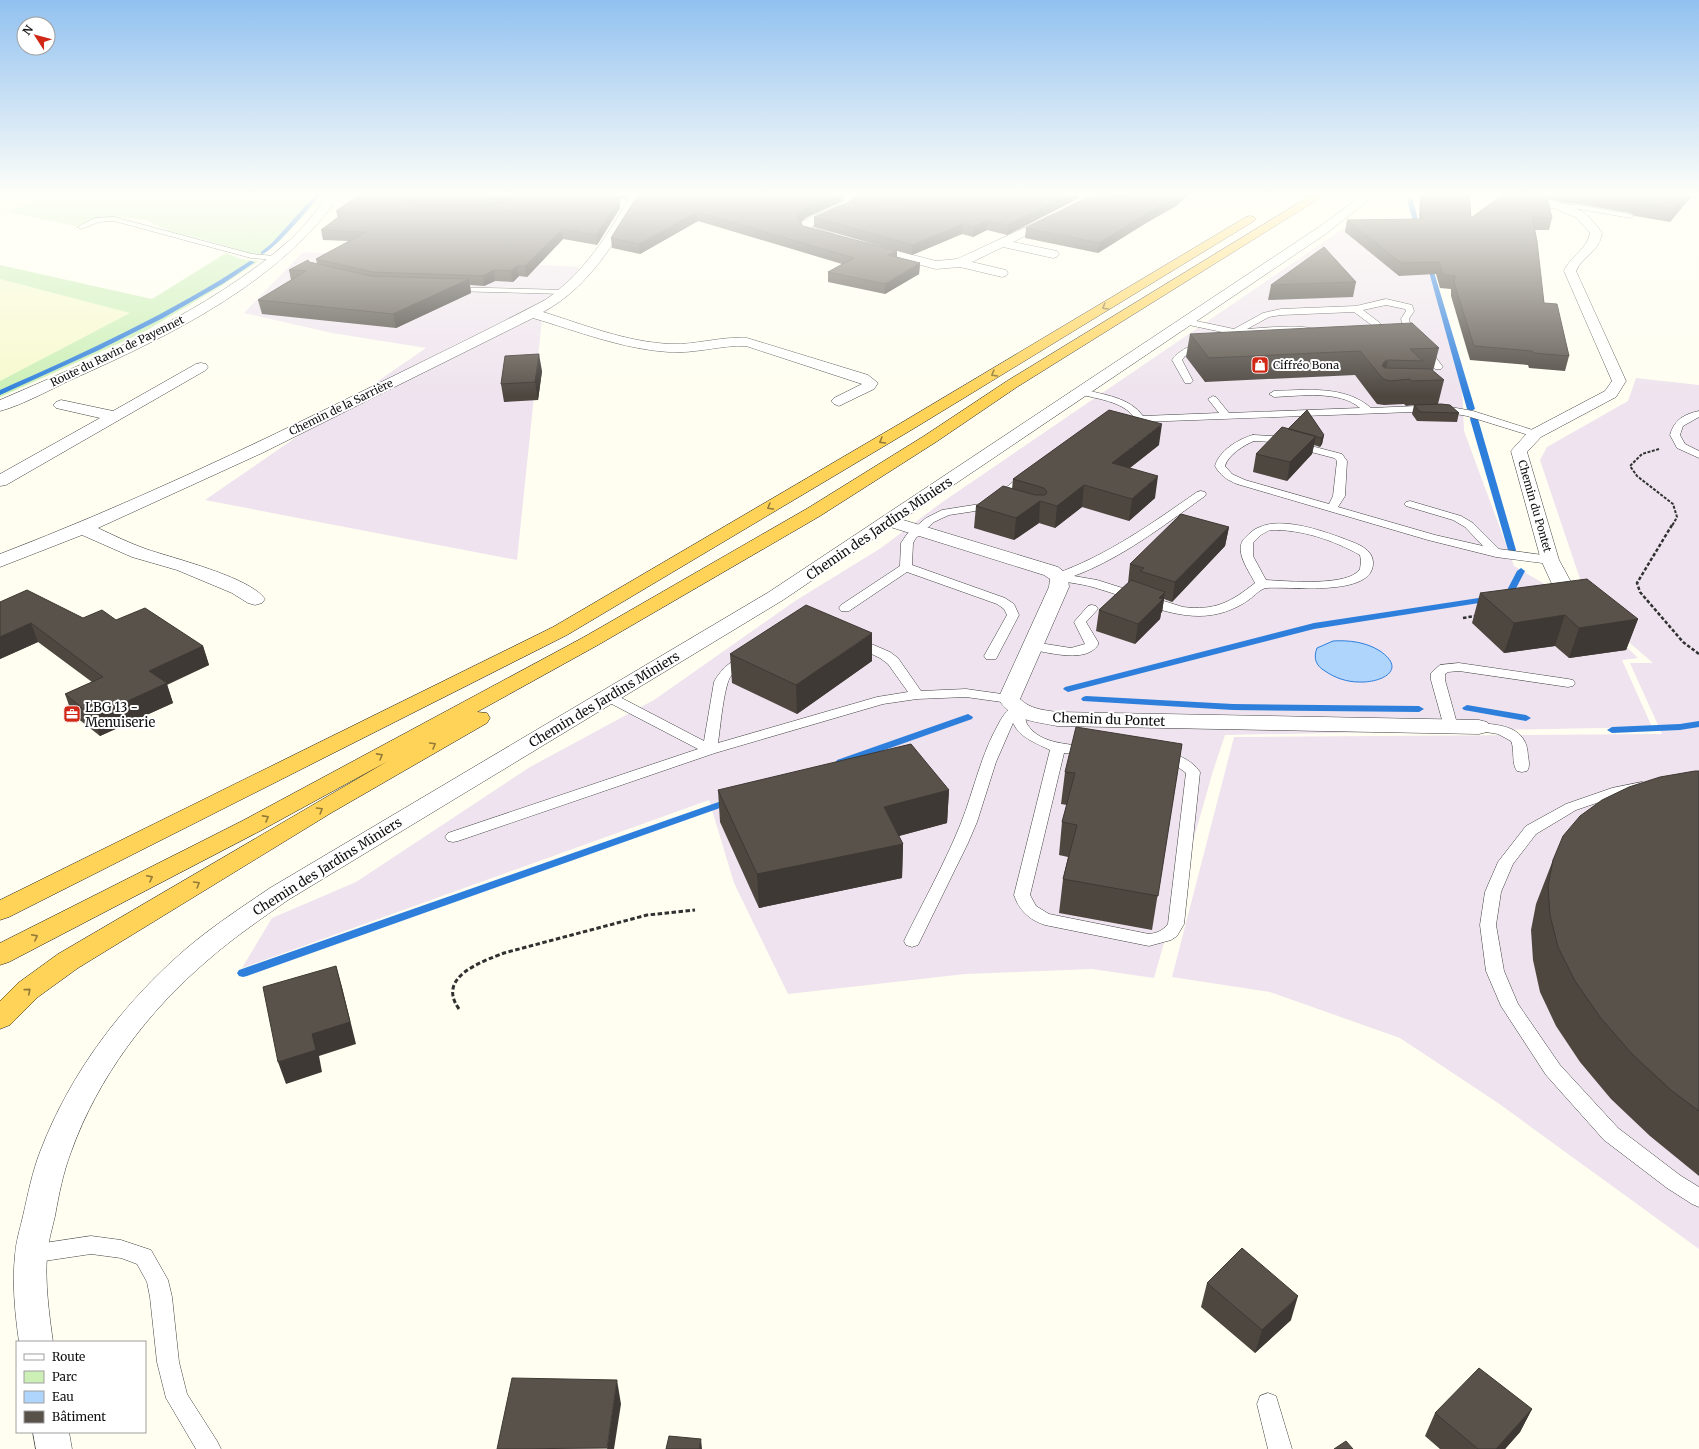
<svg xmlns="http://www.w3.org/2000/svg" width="1699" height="1449" font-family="Merriweather,serif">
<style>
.industrial{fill:#eee3ee}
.farmland{fill:#f7f9cd}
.green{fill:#cbefb5}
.water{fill:#afd5fd;stroke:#2e7fdc}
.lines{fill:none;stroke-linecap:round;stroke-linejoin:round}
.stream{fill:#2e7fdc;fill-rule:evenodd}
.service-casing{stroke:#424242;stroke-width:1}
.minor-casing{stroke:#424242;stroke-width:1}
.tertiary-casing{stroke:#424242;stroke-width:1}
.trunk-casing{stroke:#202020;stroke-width:1}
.path-far2{stroke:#313131;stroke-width:2;stroke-dasharray:3 1.5;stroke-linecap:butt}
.path-far1{stroke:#313131;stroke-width:2.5;stroke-dasharray:3.5 2;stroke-linecap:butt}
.path{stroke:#313131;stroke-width:3;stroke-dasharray:4.5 2.5;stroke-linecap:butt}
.service{fill:#fff;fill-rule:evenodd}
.minor{fill:#fff;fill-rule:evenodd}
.tertiary{fill:#fff;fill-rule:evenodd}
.trunk{fill:#ffd358;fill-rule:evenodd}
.wall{fill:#4d4740}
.shaded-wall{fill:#3e3934}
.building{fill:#59524a;stroke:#3e3934}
.oneway{stroke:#937b37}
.labels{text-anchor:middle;stroke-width:4;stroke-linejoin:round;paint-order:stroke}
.far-street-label{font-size:11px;fill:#0f0f0f;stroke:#fff}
.far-poi-label{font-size:11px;fill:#0f0f0f;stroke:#fff;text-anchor:start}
.street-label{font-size:13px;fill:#0f0f0f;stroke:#fff}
.poi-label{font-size:13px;fill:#0f0f0f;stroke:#fff;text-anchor:start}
</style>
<rect width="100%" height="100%" fill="#fffef1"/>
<!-- industrial -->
<path class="industrial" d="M1414,226L1461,362L1464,431L1514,566L1587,609L1638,658L1622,660L1652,727L1225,735L1213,771L1154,978L1092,969L965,974L788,994L734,883L709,800L242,968L272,918L356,882L530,767L654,700L795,601L881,548L941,503L1344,228Z
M303,252L580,267L542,319L517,560L205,500L426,348L332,333L244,313Z
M1636,378L1699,385V1249L1498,1103L1400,1038L1270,992L1172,977L1234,737L1662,734L1630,663H1653L1609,625L1584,591L1540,460L1547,447L1628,401Z"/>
<!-- farmland -->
<path class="farmland" d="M0,193H56L0,215Z
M0,279L131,313L0,381Z"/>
<!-- green -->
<path class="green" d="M56,193H325L282,239L264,254H251L209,241L171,232L146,220L121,217L99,218L88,221L76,226L7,212Z
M226,253L241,259L259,261L218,288L142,333L0,397V381L130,313L0,279V265L152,299Z"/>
<!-- water -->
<path class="water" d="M1333,641C1349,640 1366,642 1380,651C1408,670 1381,683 1359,682C1347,682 1335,678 1325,671C1316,666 1313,658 1317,648Z"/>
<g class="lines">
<!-- stream -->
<path class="stream" d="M317,193H322C313,203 271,255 261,254V252L272,243Z
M1410,198L1413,200L1421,232L1416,231L1407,200Z
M250,261L255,262L224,283L163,318L99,350L0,395V390C86,352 171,313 250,261Z
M1426,261L1431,262L1475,409L1471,411L1467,409Z
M1471,417H1477L1478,419L1516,550L1515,552H1509L1508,550L1470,419Z
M1521,568L1525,571L1511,598L1314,629L1068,692L1063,689L1065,687L1314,623L1505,594L1517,571Z
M1086,696L1233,704L1419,706L1424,709L1419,712L1233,710L1083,701L1081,699L1083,697Z
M1467,705L1526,715L1531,718L1526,721L1464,710L1462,708Z
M968,714L973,717L972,719L845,764L841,765L836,762L837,760Z
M1699,721V727L1680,730L1612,733L1607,730L1612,727L1680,724Z
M730,798L734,799L735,801L734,803L247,976L243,977L239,976L237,973L239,970Z"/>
<defs>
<path id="service" d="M1678,193L1699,194V198L1680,194Z
M1557,204L1579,205L1630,214L1634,216L1630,218L1579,209L1560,208H1557Z
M114,217L252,254L275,256L279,258L275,260L251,258L114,221L99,222L81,229L77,227L95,218Z
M448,287L566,290L570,292L566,294L451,291H448L447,289Z
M1386,299L1412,305L1414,311L1409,319L1410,323L1443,367L1441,369H1435L1402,323L1401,319L1406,311L1405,309L1386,305L1363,310L1380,323L1381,328C1376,332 1363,334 1358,330L1359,328L1373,326L1354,312L1281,315L1269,317L1247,329C1261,328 1309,323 1317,331L1313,334L1289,332L1237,335L1227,340L1204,347L1185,356L1182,360L1193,381L1191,383H1185L1172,360C1185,342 1209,343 1227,333L1184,324L1183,322L1184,320L1187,319L1234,329L1263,313L1281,309L1356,306Z
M1082,389C1104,395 1129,397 1143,416L1219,413L1208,399L1213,396L1216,397L1229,413L1360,408C1340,390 1299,396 1274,397L1269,394L1274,391C1306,390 1345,385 1371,408L1439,405L1473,411L1539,432L1540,434L1535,437L1467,416L1439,411L1140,422L1124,425L1120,424L1119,422L1120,420L1134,417C1122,401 1097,399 1079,394L1077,392Z
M1699,411V417L1683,426L1680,435L1685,444L1699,451V458L1677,448L1670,435C1674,420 1684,414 1699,411Z
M1253,435L1273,436L1342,454L1347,461L1345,496L1338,507L1435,535L1483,546L1465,527L1453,520L1406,506L1404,504L1406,502L1410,501L1461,516L1473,523L1499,549L1550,556L1554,557L1556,560L1554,563L1550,564L1496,557L1428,540L1237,484C1227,480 1220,475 1215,466C1219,451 1238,439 1253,435ZM1254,441L1273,442L1334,458L1337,461L1333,496L1329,504L1245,480L1232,474L1225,466C1228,455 1244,445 1254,441Z
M1027,473L1032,476L1031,478L997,505L982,510L949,515L934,522L916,538L913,543L912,565L1005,598L1014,604L1019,615L996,659H986L984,656L1007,615L1004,609L997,604L907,572L849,611H841L839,608L841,605L900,566L901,543L907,534L926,518L942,510L980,504L989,501L1023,474Z
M1201,491L1205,492L1206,494L1205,496C1163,526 1122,558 1074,576L1097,580L1183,607C1215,611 1231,602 1255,583C1249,571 1235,553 1243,540C1248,535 1253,529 1260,527C1282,517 1320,530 1342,538C1354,543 1372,547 1373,562C1375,598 1288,586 1267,588C1261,588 1254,596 1250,599C1235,610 1217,616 1199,616C1165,616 1131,598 1099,589C1085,584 1070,583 1055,580L1053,577L1055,574C1108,555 1151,524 1197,492ZM1270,530C1301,529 1333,540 1360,555L1361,561L1360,569C1349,587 1286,581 1266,580L1253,556V543L1261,535Z
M1092,605L1096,606L1098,609L1086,622L1098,642V645C1086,663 1051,653 1033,650L1028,649L1027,646L1028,643L1033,642L1071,648L1085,644L1074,622L1088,606Z
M855,637L890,652L898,658L921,691L966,689L1009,695L1014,696L1016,699L1014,702L1009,703L966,697L917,699L883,704L715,753L458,841L453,842L448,841L445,837L448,833L698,749L604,700L602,697L604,694H614L704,741L714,682C720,670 737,653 752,656L754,659C748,667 737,668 731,676C724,684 720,730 718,743L877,697L908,692L888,664L880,658L850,644L849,641L850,638Z
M1459,663L1568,679L1573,680L1575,683L1573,686L1568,687L1459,671L1448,672L1445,674V680L1458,727L1456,730L1451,731L1446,730L1444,727L1431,680V673L1440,665Z
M1018,705L1023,706C1027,711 1024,718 1027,724C1041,746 1071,743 1093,748L1095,751L1093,754L1088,755L1064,753L1030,895L1036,906L1049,914L1149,934C1157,933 1162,931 1168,924L1186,773L1174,764L1156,760L1154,757L1156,754C1172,750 1191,759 1200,772L1184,924L1177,936L1171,940L1149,946L1045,925C1029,920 1019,910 1014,895L1050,750C1036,743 1020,738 1013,723L996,762L977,822L968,843L918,945L912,947L906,945L904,941C923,902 945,863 961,823C974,790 981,754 999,723C1003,715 1009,707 1018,705Z
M1479,723C1503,725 1527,727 1528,756C1529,761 1530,767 1527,771L1522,772L1517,771C1511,763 1515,750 1511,741L1498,734L1474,730L1472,727L1474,724Z
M1642,782L1647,784L1649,787L1647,790L1620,795L1576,810L1536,834L1513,864L1501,892L1496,925L1504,971L1518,1004L1560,1065L1618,1128L1681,1176L1699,1187V1207L1692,1204L1667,1188L1604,1140L1546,1075L1501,1006L1486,971L1480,925L1485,892L1498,862L1526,826L1566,804L1612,788Z
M91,1236L121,1240L151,1250L168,1280L172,1297L179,1362L187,1394L217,1441L221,1449H196L166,1398L157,1362L150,1297L147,1282L137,1264L121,1258L91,1254L31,1263L24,1261L21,1254L24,1247L31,1245Z
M1268,1393L1276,1396L1292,1449H1268L1257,1404L1260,1396Z"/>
<path id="minor" d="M632,193H643C618,238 590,287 543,312C585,325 626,342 671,344C696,345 721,336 747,338L868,375L878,383L874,389L839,406L834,404L831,401L834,398L862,384L746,346C720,345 695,354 669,352C622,349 577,331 533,318L262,453L98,528C113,535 129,543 146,549C172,558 250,577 265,599L262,603L255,605L248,603L232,593L177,570L132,557L82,535L0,567V554C125,506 246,449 367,389C426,360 486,331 545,300C584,274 609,233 632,193Z
M828,193C837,193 853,191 860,199C848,216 826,215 811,227L834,234L836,237L834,240L830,241L804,234L798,227C809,212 832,212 846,200L829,195Z
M1067,193H1087L1123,201L1125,203L1119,206L1069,195Z
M1495,193C1516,191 1569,201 1586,214C1591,219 1598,227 1602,233C1599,253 1583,255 1576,271L1626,381L1616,397L1541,437L1527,452L1559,560L1571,582L1581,595L1578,599L1571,601L1564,599L1552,584L1541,560L1511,451L1529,431L1605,391L1612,381L1564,271C1570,256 1587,250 1590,233L1577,218L1556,209L1497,195Z
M1054,214L1058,215L1060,217L1058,219L1013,242L1057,251L1059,254L1057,257L1053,258L1003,247L972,262L1006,270L1008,273L1006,276L1002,277L960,267L936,269L863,250L861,247L863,244L867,243L936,261L957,259Z
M201,363L206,364L208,367L206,370L6,485L0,486V474L100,418L56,408L53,405L56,402L61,400L113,411L196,364Z
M890,516L1058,567C1066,573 1068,576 1069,587L1020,699C1030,709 1043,710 1057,712L1479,720L1487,722L1490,727L1487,732L1479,734L1057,726C1033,721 1013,721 998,699L1049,587L1050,579L1044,575L884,525L881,521L884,517Z"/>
<path id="tertiary" d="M330,193H342C279,283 173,334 75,378C53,388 23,405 0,411V400C101,356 207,313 291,239C306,225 318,208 330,193Z
M1365,193H1378L1327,233L783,600L288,900C261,919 233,938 208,960C148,1011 98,1077 71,1152C63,1173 59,1194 55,1216C52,1229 48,1242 47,1255C45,1284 49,1313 53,1342H19C15,1313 12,1284 15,1255C16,1241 20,1229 23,1216C28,1194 32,1173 40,1152C70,1073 123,1003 187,948C213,926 242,907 270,888L769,592L1319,227Z
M33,1432H69L72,1449H36Z"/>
<path id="trunk" d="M1315,193H1328L1017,387L936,442L820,516L598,645L477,712L487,713L490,718L487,723L331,813L78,968L38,997L10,1025L0,1029V1001L18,983L58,954L388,761L260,831L9,962L0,965V943L242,821L584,637L808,508L924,436L1007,381Z
M1250,216L1254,217L1256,219L1254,221L913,429L567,635L9,917L0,920V900L553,627L901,423L1246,217Z"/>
</defs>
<!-- service casing -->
<use href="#service" class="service-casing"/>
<!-- minor casing -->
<use href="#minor" class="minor-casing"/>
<!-- tertiary casing -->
<use href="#tertiary" class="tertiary-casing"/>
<!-- trunk casing -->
<use href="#trunk" class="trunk-casing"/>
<!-- path-far2 -->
<path class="path-far2" d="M1659,449L1642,454L1630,466L1637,476L1673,504L1677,517L1672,526"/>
<!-- path-far1 -->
<path class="path-far1" d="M1672,525L1637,583L1640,592L1683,642L1699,654
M1463,618L1475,616"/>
<!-- path -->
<path class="path" d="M459,1009C436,977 481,962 504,953L647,915L695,910"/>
<!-- service -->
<use href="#service" class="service"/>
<!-- minor -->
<use href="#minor" class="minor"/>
<!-- tertiary -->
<use href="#tertiary" class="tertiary"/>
<!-- trunk -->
<use href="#trunk" class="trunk"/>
</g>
<!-- wall -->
<path class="wall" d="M362,193H631L626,199H620V208L597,245L563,239L527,277L519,276L513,282L495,281L484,286L470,285L471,293L396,328L262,314L258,300L291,280L289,270L309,262L317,264L316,259L349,241L323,240L321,230L338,218L336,211Z
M639,193L843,201L807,217L802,221L801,223L803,226L897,251V257L920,263L919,274L885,294L828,282V272L842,264L698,221L640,254L612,248L611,238Z
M849,193H1079V198L1007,235L987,230L973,237L962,234L912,255L814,227V217L880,200Z
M1094,193H1191L1176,206L1146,223L1098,253L1025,238L1026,228L1096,193Z
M1420,193H1469L1471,218L1505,193H1692L1690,198L1670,222L1635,216L1630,213L1579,204L1566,203L1547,198L1552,218L1549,230H1535L1544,303L1569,356L1565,371L1529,368L1528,365L1470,360L1451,296V289L1440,288L1436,274L1399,276L1345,232L1347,220L1419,219Z
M1356,282L1353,297L1268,300L1271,285Z
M1190,334L1439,348L1433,371L1444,380L1438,404L1459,413L1457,422L1417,421L1412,414L1414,405L1406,406L1404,404L1384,405L1377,404L1355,375L1205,382L1186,357Z
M542,371L538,400L504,402L501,384Z
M1288,429L1324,435L1322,444L1320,447L1314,445L1312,454L1287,481L1253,472L1256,454Z
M1159,445L1130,468L1155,498L1129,521L1082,507L1055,528L1039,523L1014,540L974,528L976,506L1012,489L1013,479Z
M1229,527L1225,546L1172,602L1164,599L1162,612L1161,613L1160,619L1135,644L1096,631L1099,610L1128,583L1130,564Z
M1480,593L1638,619L1626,650L1569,658L1555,646L1504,653L1472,623Z
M0,602L83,618L116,620L203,646L209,665L167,685L173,703L100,736L72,714L65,694L92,682L38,642L0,659Z
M730,654L872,661L797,714L732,683Z
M1182,744L1152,930L1059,913L1063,879L1068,857L1059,855L1062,822L1067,805L1061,804L1065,772Z
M1699,771V1176L1650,1136L1611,1099L1580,1062L1556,1026L1540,992L1533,960L1531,930L1536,904L1553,860Z
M718,790H949L947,823L899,836L903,844L902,878L759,908L720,822Z
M1207,1283L1291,1320L1255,1353L1201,1307Z
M1532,1409L1520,1432L1505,1449H1440L1425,1436L1435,1413Z"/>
<!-- shaded-wall -->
<path class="shaded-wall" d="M504,193H515L516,198L488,208L486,198Z
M626,193H631L626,199Z
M839,193H843V201L807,217L802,221L797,228V218L801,211L807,207Z
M1072,193H1079V198L1007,235L1008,225Z
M1182,193H1191L1176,206L1146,223L1098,253L1099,243L1147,213Z
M1688,193H1692L1690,198L1670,222L1674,209Z
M407,197L409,206L406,209L404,200Z
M620,199V208L597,245L596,235Z
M697,212L698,221L640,254L639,244Z
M987,221V230L973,237V227Z
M963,224L962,234L912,255V245Z
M562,229L563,239L527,277L525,266Z
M897,251V261L888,255Z
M920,263L919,274L885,294V284Z
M517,266L519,276L513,282L511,271Z
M494,270L495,281L484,286L483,276Z
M469,279L471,293L396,328L393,314Z
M539,354L542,371L538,400L535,382Z
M1388,360L1384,380L1382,366L1384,362Z
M1162,424L1159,445L1109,484L1112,463Z
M1324,435L1322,444L1320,447L1321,438Z
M1316,436L1312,454L1287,481L1290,462Z
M1158,476L1155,498L1129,521L1132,499Z
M1084,485L1082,507L1055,528L1057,506Z
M1040,501L1039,523L1014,540L1016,518Z
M1229,527L1225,546L1172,602L1175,582Z
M1165,592L1162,612L1161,613L1160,619L1135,644L1138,624L1159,598Z
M1565,615L1555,646L1504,653L1514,623Z
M1638,619L1626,650L1569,658L1579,628Z
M31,623L38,642L0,659V637Z
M872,633V661L797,714L796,685Z
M203,646L209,665L167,684L173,703L100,736L93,717L149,671Z
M949,790L947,823L884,840V807Z
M903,844L902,878L759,908L757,874Z
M336,966L342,987L356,1044L319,1056L322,1072L286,1084L278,1062Z
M1298,1296L1291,1320L1255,1353L1262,1330Z
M617,1380L621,1404L614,1449H607Z
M1532,1409L1520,1432L1505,1449H1496Z
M701,1439L702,1449H699Z"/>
<!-- building -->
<path class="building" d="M362,193H504L486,198L407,197L404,200L406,204L411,205L488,207L516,198L620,199L596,235L562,229L525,266H517L511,271L494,270L483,276L372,272L316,259L366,232L321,230L345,212L336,211Z
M639,193H839L807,207L801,211L797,218L803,226L897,251L888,255L920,263L885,284L828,272L854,258L697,212L639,244L611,238Z
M888,193H1072L1008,225L987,221L973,227L963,224L912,245L814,217L849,202L856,195L894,203L899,202L902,199L899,195Z
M1096,193L1121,198L1128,194V193H1182L1178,196L1147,213L1099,243L1026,228Z
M1422,193H1469L1471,218L1505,193H1533L1547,196L1552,218L1532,217L1537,241L1544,303L1557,304L1569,356L1533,353L1532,351L1474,346L1454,283L1455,276L1443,275L1439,262L1401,263L1347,220L1421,219L1423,218L1421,214Z
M1595,193H1688L1674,209L1639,203L1634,199Z
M1324,247L1356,282L1271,285Z
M308,260L309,262L371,276L469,279L393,314L258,300L306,271L289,270Z
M1412,323L1439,348L1410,349L1423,361L1388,360L1384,362L1382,366L1385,368L1431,369L1444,380L1411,381L1410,379L1390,381L1383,379L1360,351L1209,358L1190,334Z
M539,354L535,382L501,384L505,356Z
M1441,404L1450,405L1459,413L1420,412L1414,405Z
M1109,410L1162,424L1112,463L1158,476L1132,499L1084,485L1057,506L1040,501L1016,518L976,506L1003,486L1035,495H1045L1047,492L1044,488L1013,479Z
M1307,410L1324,435L1321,438L1288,429Z
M1282,427L1316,436L1290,462L1256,454Z
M1181,514L1229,527L1175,582L1140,571L1144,568L1130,564Z
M1587,579L1638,619L1579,628L1565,615L1514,623L1480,593Z
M1131,580L1165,592L1159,598L1163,599L1138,624L1099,610Z
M27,590L83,618L102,610L116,620L145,608L203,646L149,671L167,683L93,717L65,694L103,677L31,623L0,637V602Z
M806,605L872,633L796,685L730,654Z
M1076,727L1182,744L1158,896L1063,879L1077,825L1062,822L1075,773L1065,772Z
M911,744L949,790L884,807L903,844L757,874L718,790Z
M1695,771H1699V1111L1672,1091L1632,1054L1600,1017L1575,981L1558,947L1550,915L1548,886L1553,860L1563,836L1580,816L1602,800L1629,787L1660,777Z
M336,966L350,1022L312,1034L316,1050L278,1062L263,987Z
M1242,1248L1298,1296L1262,1330L1207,1283Z
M1479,1368L1532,1409L1496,1449H1478L1435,1413Z
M512,1378L617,1380L607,1448L497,1449Z
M669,1436L701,1439L699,1449H666Z
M1346,1441L1353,1449H1334Z"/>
<!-- one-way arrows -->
<defs><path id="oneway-chevron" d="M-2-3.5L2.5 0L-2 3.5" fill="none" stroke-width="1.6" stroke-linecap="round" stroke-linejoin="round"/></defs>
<g class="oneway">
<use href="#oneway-chevron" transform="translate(1105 307) rotate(149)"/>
<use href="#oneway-chevron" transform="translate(994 374) rotate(149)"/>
<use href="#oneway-chevron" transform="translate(882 441) rotate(150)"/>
<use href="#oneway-chevron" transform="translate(770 507) rotate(150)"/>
<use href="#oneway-chevron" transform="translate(433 745) rotate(-30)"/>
<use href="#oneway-chevron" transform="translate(380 756) rotate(-29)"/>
<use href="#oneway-chevron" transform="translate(320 810) rotate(-31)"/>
<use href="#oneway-chevron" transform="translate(266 818) rotate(-29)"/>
<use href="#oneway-chevron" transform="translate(150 878) rotate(-27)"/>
<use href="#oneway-chevron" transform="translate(197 884) rotate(-31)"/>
<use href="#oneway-chevron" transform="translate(35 937) rotate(-27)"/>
<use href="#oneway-chevron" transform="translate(28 991) rotate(-41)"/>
</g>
<!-- sky -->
<linearGradient id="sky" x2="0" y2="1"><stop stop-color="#91c1f0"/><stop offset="0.49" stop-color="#fffff9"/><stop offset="1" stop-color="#fffff9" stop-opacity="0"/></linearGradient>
<rect width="1699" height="396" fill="url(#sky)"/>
<!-- icons -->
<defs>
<symbol id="shop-square" viewBox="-11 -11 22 22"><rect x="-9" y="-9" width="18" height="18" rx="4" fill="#d02716" stroke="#fff"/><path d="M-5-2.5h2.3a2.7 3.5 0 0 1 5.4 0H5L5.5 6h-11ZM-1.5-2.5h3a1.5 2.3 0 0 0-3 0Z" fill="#fff"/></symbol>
<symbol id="office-square" viewBox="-11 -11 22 22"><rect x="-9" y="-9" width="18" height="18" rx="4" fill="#d02716" stroke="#fff"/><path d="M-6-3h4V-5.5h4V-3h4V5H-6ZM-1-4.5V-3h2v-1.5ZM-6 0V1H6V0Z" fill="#fff"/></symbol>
</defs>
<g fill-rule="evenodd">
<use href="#shop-square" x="1250" y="355" width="20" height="20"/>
<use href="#office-square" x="62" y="704" width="20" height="20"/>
</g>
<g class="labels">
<!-- far-street labels -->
<g class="far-street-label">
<text transform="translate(117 351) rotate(-26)" y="4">Route du Ravin de Payennet</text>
<text transform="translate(341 407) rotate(-26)" y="4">Chemin de la Sarrière</text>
<text transform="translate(1535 506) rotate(74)" y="4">Chemin du Pontet</text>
</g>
<!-- far-poi labels -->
<g class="far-poi-label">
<text x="1273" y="369">Ciffréo Bona</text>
</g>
<!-- street labels -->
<g class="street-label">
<text transform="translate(879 528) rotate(-34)" y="5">Chemin des Jardins Miniers</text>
<text transform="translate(604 699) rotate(-31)" y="5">Chemin des Jardins Miniers</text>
<text transform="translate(1109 719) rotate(2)" y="5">Chemin du Pontet</text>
<text transform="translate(327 866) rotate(-32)" y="5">Chemin des Jardins Miniers</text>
</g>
<!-- poi labels -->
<g class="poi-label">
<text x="85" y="712">LBG 13 -<tspan x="85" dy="15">Menuiserie</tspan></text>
</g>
</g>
<!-- legend -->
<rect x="16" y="1341" width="130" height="92" fill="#ffffff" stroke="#9f9f9f"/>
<rect x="24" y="1354" width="20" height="6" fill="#ffffff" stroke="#9f9f9f"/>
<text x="52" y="1361" font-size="12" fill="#0f0f0f">Route</text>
<rect x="24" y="1371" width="20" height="12" fill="#cbefb5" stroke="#9f9f9f"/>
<text x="52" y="1381" font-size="12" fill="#0f0f0f">Parc</text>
<rect x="24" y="1391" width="20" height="12" fill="#afd5fd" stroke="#9f9f9f"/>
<text x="52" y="1401" font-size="12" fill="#0f0f0f">Eau</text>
<rect x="24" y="1411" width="20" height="12" fill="#59524a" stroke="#9f9f9f"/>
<text x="52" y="1421" font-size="12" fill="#0f0f0f">Bâtiment</text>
<!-- north arrow -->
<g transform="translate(36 36) rotate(306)"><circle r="19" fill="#ffffff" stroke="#9f9f9f"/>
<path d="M0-3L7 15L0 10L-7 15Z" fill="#d02716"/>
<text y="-6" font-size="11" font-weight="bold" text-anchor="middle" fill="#0f0f0f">N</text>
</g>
</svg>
